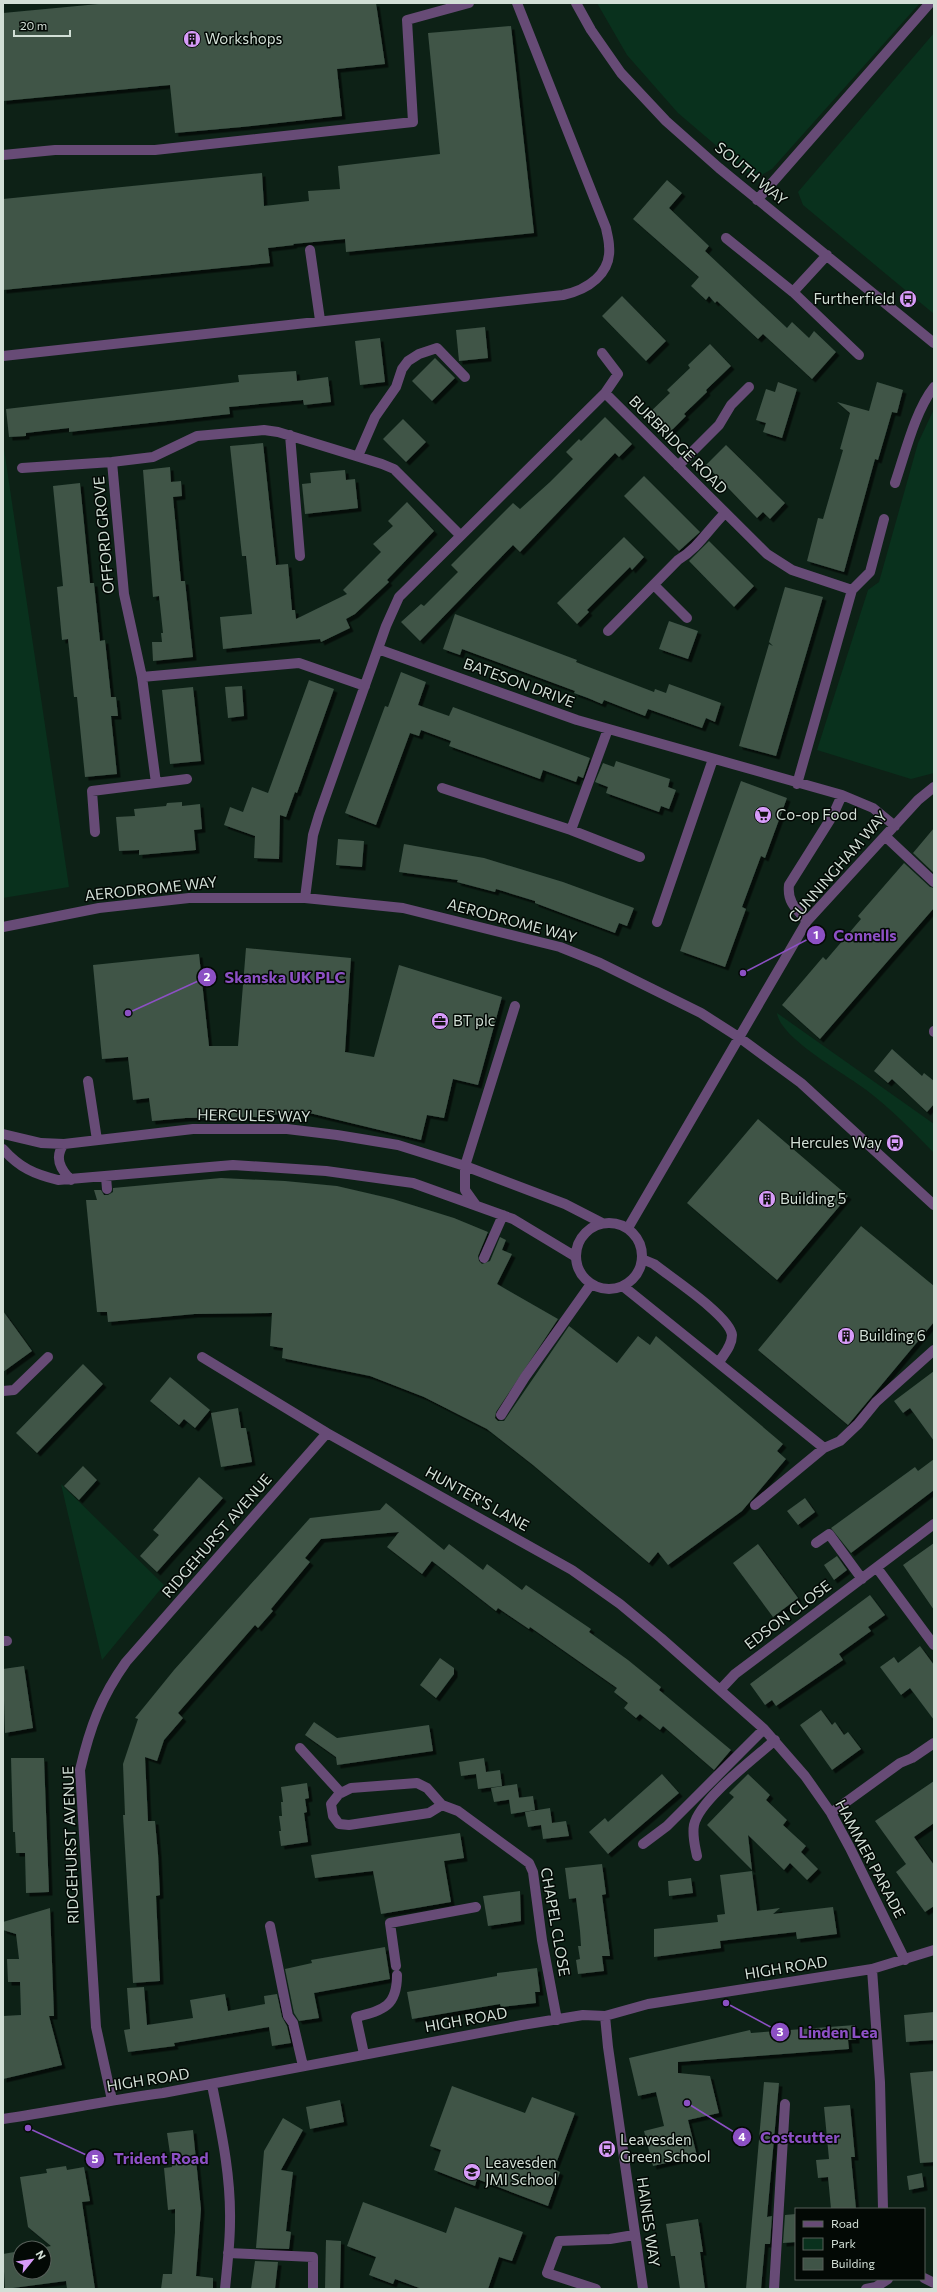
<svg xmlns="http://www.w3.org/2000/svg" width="937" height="2292" font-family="Commissioner,sans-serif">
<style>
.green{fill:#09311d}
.building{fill:#3f5447;filter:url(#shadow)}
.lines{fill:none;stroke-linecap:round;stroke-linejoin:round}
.minor{stroke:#674b76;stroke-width:10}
.labels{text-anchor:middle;stroke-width:3;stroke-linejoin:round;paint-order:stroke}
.poi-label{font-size:15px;fill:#d2dfd6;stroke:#030905;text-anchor:start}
.street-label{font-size:15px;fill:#d2dfd6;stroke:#030905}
.leader{fill:none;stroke:#8c50c4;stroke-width:1.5}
.callout-dot{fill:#8c50c4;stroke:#030905;stroke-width:1.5}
.mark-label{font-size:12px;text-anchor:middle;font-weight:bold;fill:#fff}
.callout-label{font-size:16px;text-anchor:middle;font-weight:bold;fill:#8c50c4;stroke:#030905;stroke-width:3;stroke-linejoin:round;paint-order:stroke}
</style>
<defs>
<filter id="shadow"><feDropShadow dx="3.5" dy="3.5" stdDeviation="0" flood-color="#0009"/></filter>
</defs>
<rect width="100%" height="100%" fill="#0d2116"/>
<!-- green -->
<path class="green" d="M597,3H920L772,169L760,176L753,177L678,113L627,55Z
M934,33V314L803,205L798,192Z
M934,409V773L911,779L817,750L868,590L879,582L918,443Z
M3,442L69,887L3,898Z
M777,1013L934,1124V1153C912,1130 890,1108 865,1089C844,1073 780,1038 777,1013Z
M61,1484L164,1585L102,1660Z"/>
<!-- building -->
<path class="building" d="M109,3H376L385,64L337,69L342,116L242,127L175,133L170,85L3,101V13Z
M511,26L534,233L346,252L345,239L293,244L294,245L268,248L270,263L3,290V199L262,173L264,206L309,201L308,191L340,189L338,166L440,154L428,33Z
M667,180L682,193L669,208L709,246L705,251L787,328L792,322L809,338L814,331L836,352L812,379L763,334L758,339L717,301L715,303L709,296L706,300L691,286L699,277L633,219Z
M622,296L666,341L646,361L602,316Z
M485,327L488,358L459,361L456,330Z
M380,338L385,382L360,385L355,341Z
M710,344L731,366L706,390L707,392L684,414L686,416L667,435L647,415L670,393L667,390L690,368L688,365Z
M435,358L455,378L432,401L412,381Z
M296,371L297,381L328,377L331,402L304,405L303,400L229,407L230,414L69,432V428L26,433V436L9,437L6,409L239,382L238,375Z
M778,382L797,389L782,438L763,432L766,423L756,420L766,389L775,392Z
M877,382L903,390L897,413L892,412L878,460L875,459L844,572L807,561L818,518L823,519L843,450L840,449L850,413L837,402L869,411Z
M605,417L632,444L619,457L615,453L520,552L513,545L420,641L401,622L421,604L424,606L458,572L451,565L513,503L520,509L550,482L573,459L566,452L579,439L581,441Z
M403,419L426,442L406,462L383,439Z
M263,443L276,565L288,564L292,610H295L296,619L347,594L343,590L381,552L373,544L393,526L388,521L407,502L434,531L387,580L389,582L355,614L346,619L350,628L321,642L320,639L223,649L220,617L252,614L246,556H242L230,446Z
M726,445L785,503L770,519L763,512L757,518L706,465Z
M170,467L171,482L181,481L182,496L173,497L181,581H185L193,657L153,661L152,642H162L161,633H163L159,596L153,597L143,470Z
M345,470L346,480L355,479L358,508L305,514L302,484L311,483L310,473Z
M644,476L700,532L679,551L624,496Z
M80,483L90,583H94L100,641L105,640L111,697H116L118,716H111L117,774L85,777L77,697H74L68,639L62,640L57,587L63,586L53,486Z
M624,537L644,557L632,570L630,567L587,610L589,612L577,624L557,603Z
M709,541L754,586L734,607L689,561Z
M785,587L823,597L776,756L739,746L769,644L773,646L769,642Z
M455,614L577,660L576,662L586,666L654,692L655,689L666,693L669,684L721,703L715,722L706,718L702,728L648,709L645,716L604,700L602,704L588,698L574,693L575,691L462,649L460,655L443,649Z
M669,621L698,631L688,659L659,649Z
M401,672L426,682L418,705L449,716L453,707L590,758L583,778L578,776L576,782L543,770L540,779L449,746L451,741L421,730L419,736L410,733L376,825L345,813L372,741L385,706L388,707Z
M309,680L334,689L297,793L295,792L286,817L280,815L279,859L254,858L255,836L224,825L230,807L243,812L252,787L268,793Z
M242,686L244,716L228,718L225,687Z
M193,687L201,761L170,764L162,690Z
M616,761L670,779L668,787L676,790L669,809L661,806L659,812L606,793L608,787L595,782L603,763L614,767Z
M741,781L787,798L765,858L761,856L742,907L746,909L725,967L680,951Z
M182,802V806L200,804L202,829L194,830L196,850L139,855V850L119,851L116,817L135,816L134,809L166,806L167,803Z
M934,828V873L913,853Z
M338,839L364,841L362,867L336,865Z
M404,844L484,858L563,882L634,908L627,926L619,923L615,933L535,903V901L496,889L495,892L457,882L458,880L399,872Z
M904,863L930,887L934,888V908L820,1039L782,1005L823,957L826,960L861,919L858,916Z
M246,948L351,958L345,1052L374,1057L399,965L502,997L478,1085L453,1079L444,1118L427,1115L421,1140L301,1111L260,1117L186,1118L152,1121L149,1098L133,1100L128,1057L102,1059L93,965L199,954L209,1046H238Z
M892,1049L922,1076L924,1073L934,1081V1104L927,1112L892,1079L888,1083L874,1071Z
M758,1119L848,1196L777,1280L687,1203Z
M221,1178L285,1181L337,1186L393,1199L454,1218L488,1232L478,1256L479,1261L482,1264L490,1261L500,1237L506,1240L502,1250L512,1254L497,1284L558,1319L496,1412L495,1418L498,1421H504L506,1418L569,1326L617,1363L638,1336L650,1345L656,1336L783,1444L777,1451L786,1459L742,1511L668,1565L658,1552L649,1563L533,1465L487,1429L424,1397L370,1376L282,1358L283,1348L270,1346L272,1313L195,1314L108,1322L107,1312H97L86,1200H97L94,1190H101L104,1195H108L113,1192V1188Z
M861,1226L934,1286V1322L848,1425L758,1350Z
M3,1311L32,1351L3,1372Z
M83,1364L103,1384L37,1453L16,1433Z
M934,1371V1441L910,1408L903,1413L894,1401Z
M170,1377L210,1410L195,1428L184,1419L179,1425L150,1401Z
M238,1408L241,1428H246L252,1462L221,1467L211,1413Z
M934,1459V1490L851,1553L831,1528L915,1467L918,1471Z
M83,1466L97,1480L79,1500L64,1486Z
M199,1477L223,1498L157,1572L140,1556L159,1535L153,1530Z
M805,1498L815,1512L798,1525L787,1511Z
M386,1503L444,1550L449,1544L483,1570L487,1564L522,1590L526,1585L591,1629L589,1632L628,1660L661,1687L659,1690L731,1750L714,1770L663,1726L660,1730L640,1714L636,1718L624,1708L628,1703L614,1692L617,1688L530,1627L529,1629L498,1608L496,1611L432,1561L422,1574L387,1547L399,1532L321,1539L305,1558L310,1562L271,1609L273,1611L258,1628L255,1625L178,1713L183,1718L164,1740L157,1761L145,1757L148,1821H155L158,1854L160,1895L156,1896L160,1981L133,1983L123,1815H125L123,1764L138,1719L135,1718L174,1670L310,1518L380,1510Z
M934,1543V1610L903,1565Z
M758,1544L798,1598L773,1617L733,1563Z
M837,1556L847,1570L834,1580L824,1565Z
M870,1595L885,1615L868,1627L871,1631L839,1654L843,1660L776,1706L772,1700L765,1705L750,1684Z
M920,1646L934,1665V1720L910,1688L901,1695L880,1667L894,1657L898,1663Z
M440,1658L454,1668V1674L436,1698L420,1685Z
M24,1666L33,1728L5,1733L3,1669Z
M821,1710L832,1725L835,1722L844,1735L848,1732L861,1749L832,1770L800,1725Z
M314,1722L337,1738L429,1725L433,1751L337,1765L336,1757L305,1735Z
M11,1758H44L49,1892L26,1893L25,1853H16L15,1832H13Z
M484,1758L486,1772L500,1770L502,1786L478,1789L476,1774L461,1776L459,1762Z
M662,1774L679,1793L608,1854L589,1832L605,1818L608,1822Z
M748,1774L770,1795L766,1800L787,1820L783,1825L806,1846L801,1852L818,1869L807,1880L790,1863L784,1870L748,1835L752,1870L707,1825L734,1797L729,1793Z
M934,1781V1823L914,1837L934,1865V1906L925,1912L896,1872L906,1864L875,1821Z
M307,1783L309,1798L305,1799L307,1812L304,1813L308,1842L281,1846L279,1831H281L279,1816H282L281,1802H283L281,1787Z
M517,1784L519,1798L494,1802L491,1788Z
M533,1796L535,1810L511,1814L509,1799Z
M550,1808L552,1823L566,1821L569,1836L543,1839L541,1825L528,1827L525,1812Z
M460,1833L464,1858L444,1861L451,1902L381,1914L373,1871L315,1878L311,1855Z
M602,1864L606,1894L602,1895L610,1956H602L604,1971L578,1974L576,1960L580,1959L578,1946H581L580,1931L576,1898L569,1899L565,1868Z
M752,1871L757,1911L780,1908L773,1914L833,1907L837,1934L797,1939L796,1932L720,1941L721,1948L654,1957V1929L718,1922L717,1915L725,1914L720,1875Z
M691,1878L693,1893L669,1896L668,1881Z
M520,1891L521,1921L488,1926L483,1896Z
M50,1908L54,2016H49L62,2065L3,2079V2016L21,2015L20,1982H8L7,1959H19L16,1934L3,1930V1922Z
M385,1947L390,1979L314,1993L319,2018L299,2021L294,2013L285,1969L312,1963L311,1960Z
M537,1968L540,1992H535L536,2003L501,2007L500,2004L412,2019L407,1992L497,1976V1973Z
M144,1987L147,2025L193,2018L190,2000L225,1994L228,2011L265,2004L264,1996L277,1994L282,2017L287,2026L291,2043L272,2046L269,2027L174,2043L175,2046L128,2052L124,2030L130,2029L127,1988Z
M934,2012V2040L906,2042L904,2015Z
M855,2025L856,2040H848L849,2049L678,2062V2073L710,2076L719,2113L688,2120L697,2156L653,2166L644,2131L664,2126L656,2092L638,2096L629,2058L750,2030L751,2033Z
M934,2071V2162L920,2163L910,2073Z
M764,2082L779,2083L767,2217L772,2216L770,2244H765L761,2289H746Z
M452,2086L525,2113L532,2097L575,2113L554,2169L560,2172L548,2206L477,2179L475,2186L434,2170L441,2150L430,2146Z
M340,2100L344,2122L310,2129L306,2107Z
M850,2105L855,2157H851L856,2209H831L828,2177L818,2178L816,2160L829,2159L824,2107Z
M283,2118L303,2130L281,2170L293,2172L286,2231L291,2232L289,2249L256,2248L264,2151Z
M193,2130L201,2209L196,2276L213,2278V2289H161L163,2274H172L175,2232V2209L168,2210L164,2168L172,2167L167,2133Z
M66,2166L67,2170L84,2167L90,2201L82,2202L95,2289H67L66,2281L5,2289L3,2254L20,2251V2272H44V2248H40L51,2246L28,2227L20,2177L47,2173L46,2169Z
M922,2173L924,2187L909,2190L907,2176Z
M363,2202L446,2233L455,2207L523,2232L512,2261L499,2257L488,2289H422L395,2279L393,2284L369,2275L376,2257L347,2246Z
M796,2214V2242L783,2243L785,2215Z
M698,2219L703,2252H700L705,2289H680L675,2256H671L666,2224Z
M326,2240L341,2241L340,2289H325Z
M255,2261L278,2262L275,2289H251Z"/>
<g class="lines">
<!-- minor -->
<path class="minor" d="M576,3L591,30L621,73L666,121L719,168L934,343
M3,155L55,150H155L413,122L407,20L469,3
M757,200L930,3
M726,238L793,292L859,355
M310,250L320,320
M793,292L827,255
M602,353L618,374L605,393
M3,356L563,295C587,290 612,274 609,246C609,240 607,234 606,228L517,3
M290,435L300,556
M358,456L375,417L396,387L402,369L408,361L419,354L437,348L465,377
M112,462L124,594L142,677L156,783
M678,466L719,425L731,405L749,387
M22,468L112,462L153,457L197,436L264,430L278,432L382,464L394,469L460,535
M895,483C905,454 915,411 934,387
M654,585L687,618
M852,590L870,572L884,519
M608,631L678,560C698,548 708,530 725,513
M378,649L577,720L842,795L873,808L895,826
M142,677L299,663L365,686
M442,788L571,830L640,857
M571,830L608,729
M95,832L92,791L187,779
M885,836L934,882
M305,898L313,835L319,815L386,626L399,597L605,393L767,554L792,570L852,590L797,784
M807,921C796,909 787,902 789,885L833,815L842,795
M657,922L713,759
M3,927L99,908L189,898H305L403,908L560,947L600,963L701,1013L740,1038L801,1083L934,1205
M934,1031V1032
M88,1081L97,1140
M3,1134L41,1143L64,1144L193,1129H287L337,1135L398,1145L465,1166L565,1204L602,1223
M64,1144C54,1157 60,1169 71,1180
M3,1149C20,1168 34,1174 58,1180L233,1165L326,1171L413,1183L513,1219L576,1257
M106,1177L107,1189
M475,1204L465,1190V1166L515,1006
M576 1256a33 33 0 1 1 66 0a33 33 0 1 1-66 0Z
M628,1228L807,921L918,800L934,787
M484,1258L503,1215
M642,1259L654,1264C670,1277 730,1316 732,1335C732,1346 724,1354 719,1362
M624,1287L824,1448
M202,1357L327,1433L572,1570L620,1604L661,1638L764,1729L805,1776L831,1813L850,1848L905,1960
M3,1391L14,1390L48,1357
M501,1415L525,1377L591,1284
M755,1505L824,1448L840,1441L858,1424L876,1402L934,1350
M816,1543L829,1534L862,1579
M877,1568L934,1645
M3,1641H7
M720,1690L735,1674L934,1524
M300,1748L341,1793
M442,1805L429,1813L349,1825L339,1824L333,1816L331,1804L339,1794L351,1788L417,1783L427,1788L442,1805L458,1811L529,1863L533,1872L542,1940L557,2020
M831,1813L900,1763L912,1758L934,1743
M643,1844L667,1826L764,1729
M697,1856C695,1846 692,1836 694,1825C699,1800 755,1758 775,1740
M270,1926L288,2016L293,2023L303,2066
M396,1966L390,1923L476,1907
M872,1969L880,2082L883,2209
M605,2016L608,2047L643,2289
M364,2054L356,2017C383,2010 397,2007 397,1975
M212,2085C221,2130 231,2175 230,2222C230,2244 227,2267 225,2289
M112,2100L96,2027L80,1770C90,1727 101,1697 126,1662L327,1433
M3,2119C57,2111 110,2100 163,2093L522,2025L583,2015L605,2016L648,2004L872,1969L934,1950
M228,2253L313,2257V2289
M924,2278L934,2283
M596,2289L547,2273L559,2241L610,2239L634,2235
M774,2289L785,2104
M866,2289L876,2287L888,2279"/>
</g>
<!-- icons -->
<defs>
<symbol id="building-disc" viewBox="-11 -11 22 22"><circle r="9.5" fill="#d79bf9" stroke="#030905"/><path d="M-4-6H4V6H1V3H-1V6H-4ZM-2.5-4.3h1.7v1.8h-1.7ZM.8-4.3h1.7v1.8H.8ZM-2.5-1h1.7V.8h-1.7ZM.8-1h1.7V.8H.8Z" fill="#111"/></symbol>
<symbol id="bus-disc" viewBox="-11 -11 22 22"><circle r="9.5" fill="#d79bf9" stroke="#030905"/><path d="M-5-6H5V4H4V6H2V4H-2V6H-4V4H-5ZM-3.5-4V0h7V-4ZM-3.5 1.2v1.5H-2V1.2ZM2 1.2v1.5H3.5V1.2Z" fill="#111"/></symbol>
<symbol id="supermarket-disc" viewBox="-11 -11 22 22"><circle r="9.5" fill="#d79bf9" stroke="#030905"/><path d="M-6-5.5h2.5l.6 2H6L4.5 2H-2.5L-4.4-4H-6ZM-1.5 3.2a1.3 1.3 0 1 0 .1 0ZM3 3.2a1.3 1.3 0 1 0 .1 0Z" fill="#111"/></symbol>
<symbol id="office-disc" viewBox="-11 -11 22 22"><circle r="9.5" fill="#d79bf9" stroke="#030905"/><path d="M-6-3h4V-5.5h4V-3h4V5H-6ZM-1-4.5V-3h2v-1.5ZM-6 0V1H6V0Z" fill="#111"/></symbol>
<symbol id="school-disc" viewBox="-11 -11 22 22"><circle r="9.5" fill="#d79bf9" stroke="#030905"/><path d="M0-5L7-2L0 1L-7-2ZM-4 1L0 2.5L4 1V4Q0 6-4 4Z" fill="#111"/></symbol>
</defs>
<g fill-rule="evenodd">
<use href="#building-disc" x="182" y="29" width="20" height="20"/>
<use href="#bus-disc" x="898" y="289" width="20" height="20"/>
<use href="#supermarket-disc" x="753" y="805" width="20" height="20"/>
<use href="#office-disc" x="430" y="1011" width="20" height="20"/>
<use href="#bus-disc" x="885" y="1133" width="20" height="20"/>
<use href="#building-disc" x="757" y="1189" width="20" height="20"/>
<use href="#building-disc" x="836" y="1326" width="20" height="20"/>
<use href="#bus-disc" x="597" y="2139" width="20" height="20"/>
<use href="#school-disc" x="462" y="2162" width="20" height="20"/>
</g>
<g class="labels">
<!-- poi labels -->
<g class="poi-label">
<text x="205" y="44">Workshops</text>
<text x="895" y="304" text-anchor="end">Furtherfield</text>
<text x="776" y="820">Co-op Food</text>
<text x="453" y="1026">BT plc</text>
<text x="882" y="1148" text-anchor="end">Hercules Way</text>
<text x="780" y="1204">Building 5</text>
<text x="859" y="1341">Building 6</text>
<text x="620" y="2145">Leavesden<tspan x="620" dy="17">Green School</tspan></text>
<text x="485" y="2168">Leavesden<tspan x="485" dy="17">JMI School</tspan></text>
</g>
<!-- street labels -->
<g class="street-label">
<text transform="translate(751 174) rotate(40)" y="5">SOUTH WAY</text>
<text transform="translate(678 445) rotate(45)" y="5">BURBRIDGE ROAD</text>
<text transform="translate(104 535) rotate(-95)" y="5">OFFORD GROVE</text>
<text transform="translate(519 683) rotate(20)" y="5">BATESON DRIVE</text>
<text transform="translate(838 867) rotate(-49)" y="5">CUNNINGHAM WAY</text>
<text transform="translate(151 889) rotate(-6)" y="5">AERODROME WAY</text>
<text transform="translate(512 921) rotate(15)" y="5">AERODROME WAY</text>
<text transform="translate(254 1116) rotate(1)" y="5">HERCULES WAY</text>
<text transform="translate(477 1499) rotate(29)" y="5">HUNTER'S LANE</text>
<text transform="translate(217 1536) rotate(-49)" y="5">RIDGEHURST AVENUE</text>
<text transform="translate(788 1615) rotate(-37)" y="5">EDSON CLOSE</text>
<text transform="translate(71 1845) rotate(-92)" y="5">RIDGEHURST AVENUE</text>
<text transform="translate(870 1859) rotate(62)" y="5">HAMMER PARADE</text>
<text transform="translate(555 1922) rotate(80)" y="5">CHAPEL CLOSE</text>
<text transform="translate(786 1968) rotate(-9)" y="5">HIGH ROAD</text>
<text transform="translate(466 2020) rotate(-10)" y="5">HIGH ROAD</text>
<text transform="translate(148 2080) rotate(-9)" y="5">HIGH ROAD</text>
<text transform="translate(648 2222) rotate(82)" y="5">HAINES WAY</text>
</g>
</g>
<!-- callouts -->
<path class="leader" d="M743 973L816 935M128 1013L207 977M726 2003L780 2032M687 2103L742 2137M28 2128L95 2159"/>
<g class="callout-dot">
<circle cx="743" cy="973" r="4"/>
<circle cx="128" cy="1013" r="4"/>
<circle cx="726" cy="2003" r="4"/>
<circle cx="687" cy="2103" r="4"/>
<circle cx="28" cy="2128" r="4"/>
<circle cx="816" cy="935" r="10"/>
<circle cx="207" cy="977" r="10"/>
<circle cx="780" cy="2032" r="10"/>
<circle cx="742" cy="2137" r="10"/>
<circle cx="95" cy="2159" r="10"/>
</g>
<g class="mark-label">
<text x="816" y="939">1</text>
<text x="207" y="981">2</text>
<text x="780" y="2036">3</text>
<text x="742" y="2141">4</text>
<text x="95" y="2163">5</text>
</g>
<g class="callout-label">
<text x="865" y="941">Connells</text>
<text x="285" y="983">Skanska UK PLC</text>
<text x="838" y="2038">Linden Lea</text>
<text x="800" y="2143">Costcutter</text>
<text x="161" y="2164">Trident Road</text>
</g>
<!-- border -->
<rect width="937" height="2292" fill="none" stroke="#d2dfd6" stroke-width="8"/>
<!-- legend -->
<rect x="795" y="2208" width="130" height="72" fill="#030905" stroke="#565f59"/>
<rect x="803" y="2221" width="20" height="6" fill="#674b76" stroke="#565f59"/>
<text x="831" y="2228" font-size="12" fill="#d2dfd6">Road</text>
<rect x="803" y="2238" width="20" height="12" fill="#09311d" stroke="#565f59"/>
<text x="831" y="2248" font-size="12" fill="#d2dfd6">Park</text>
<rect x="803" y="2258" width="20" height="12" fill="#3f5447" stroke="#565f59"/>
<text x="831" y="2268" font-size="12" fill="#d2dfd6">Building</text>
<!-- north arrow -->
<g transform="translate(32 2260) rotate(60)"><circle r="19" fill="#030905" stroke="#565f59"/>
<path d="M0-3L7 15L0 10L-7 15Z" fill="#d79bf9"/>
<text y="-6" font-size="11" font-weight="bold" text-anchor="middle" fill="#d2dfd6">N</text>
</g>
<!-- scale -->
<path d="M14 30v6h56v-6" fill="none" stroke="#d2dfd6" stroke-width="2"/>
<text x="20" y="30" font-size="12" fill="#d2dfd6" stroke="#030905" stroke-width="3" paint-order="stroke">20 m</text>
</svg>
